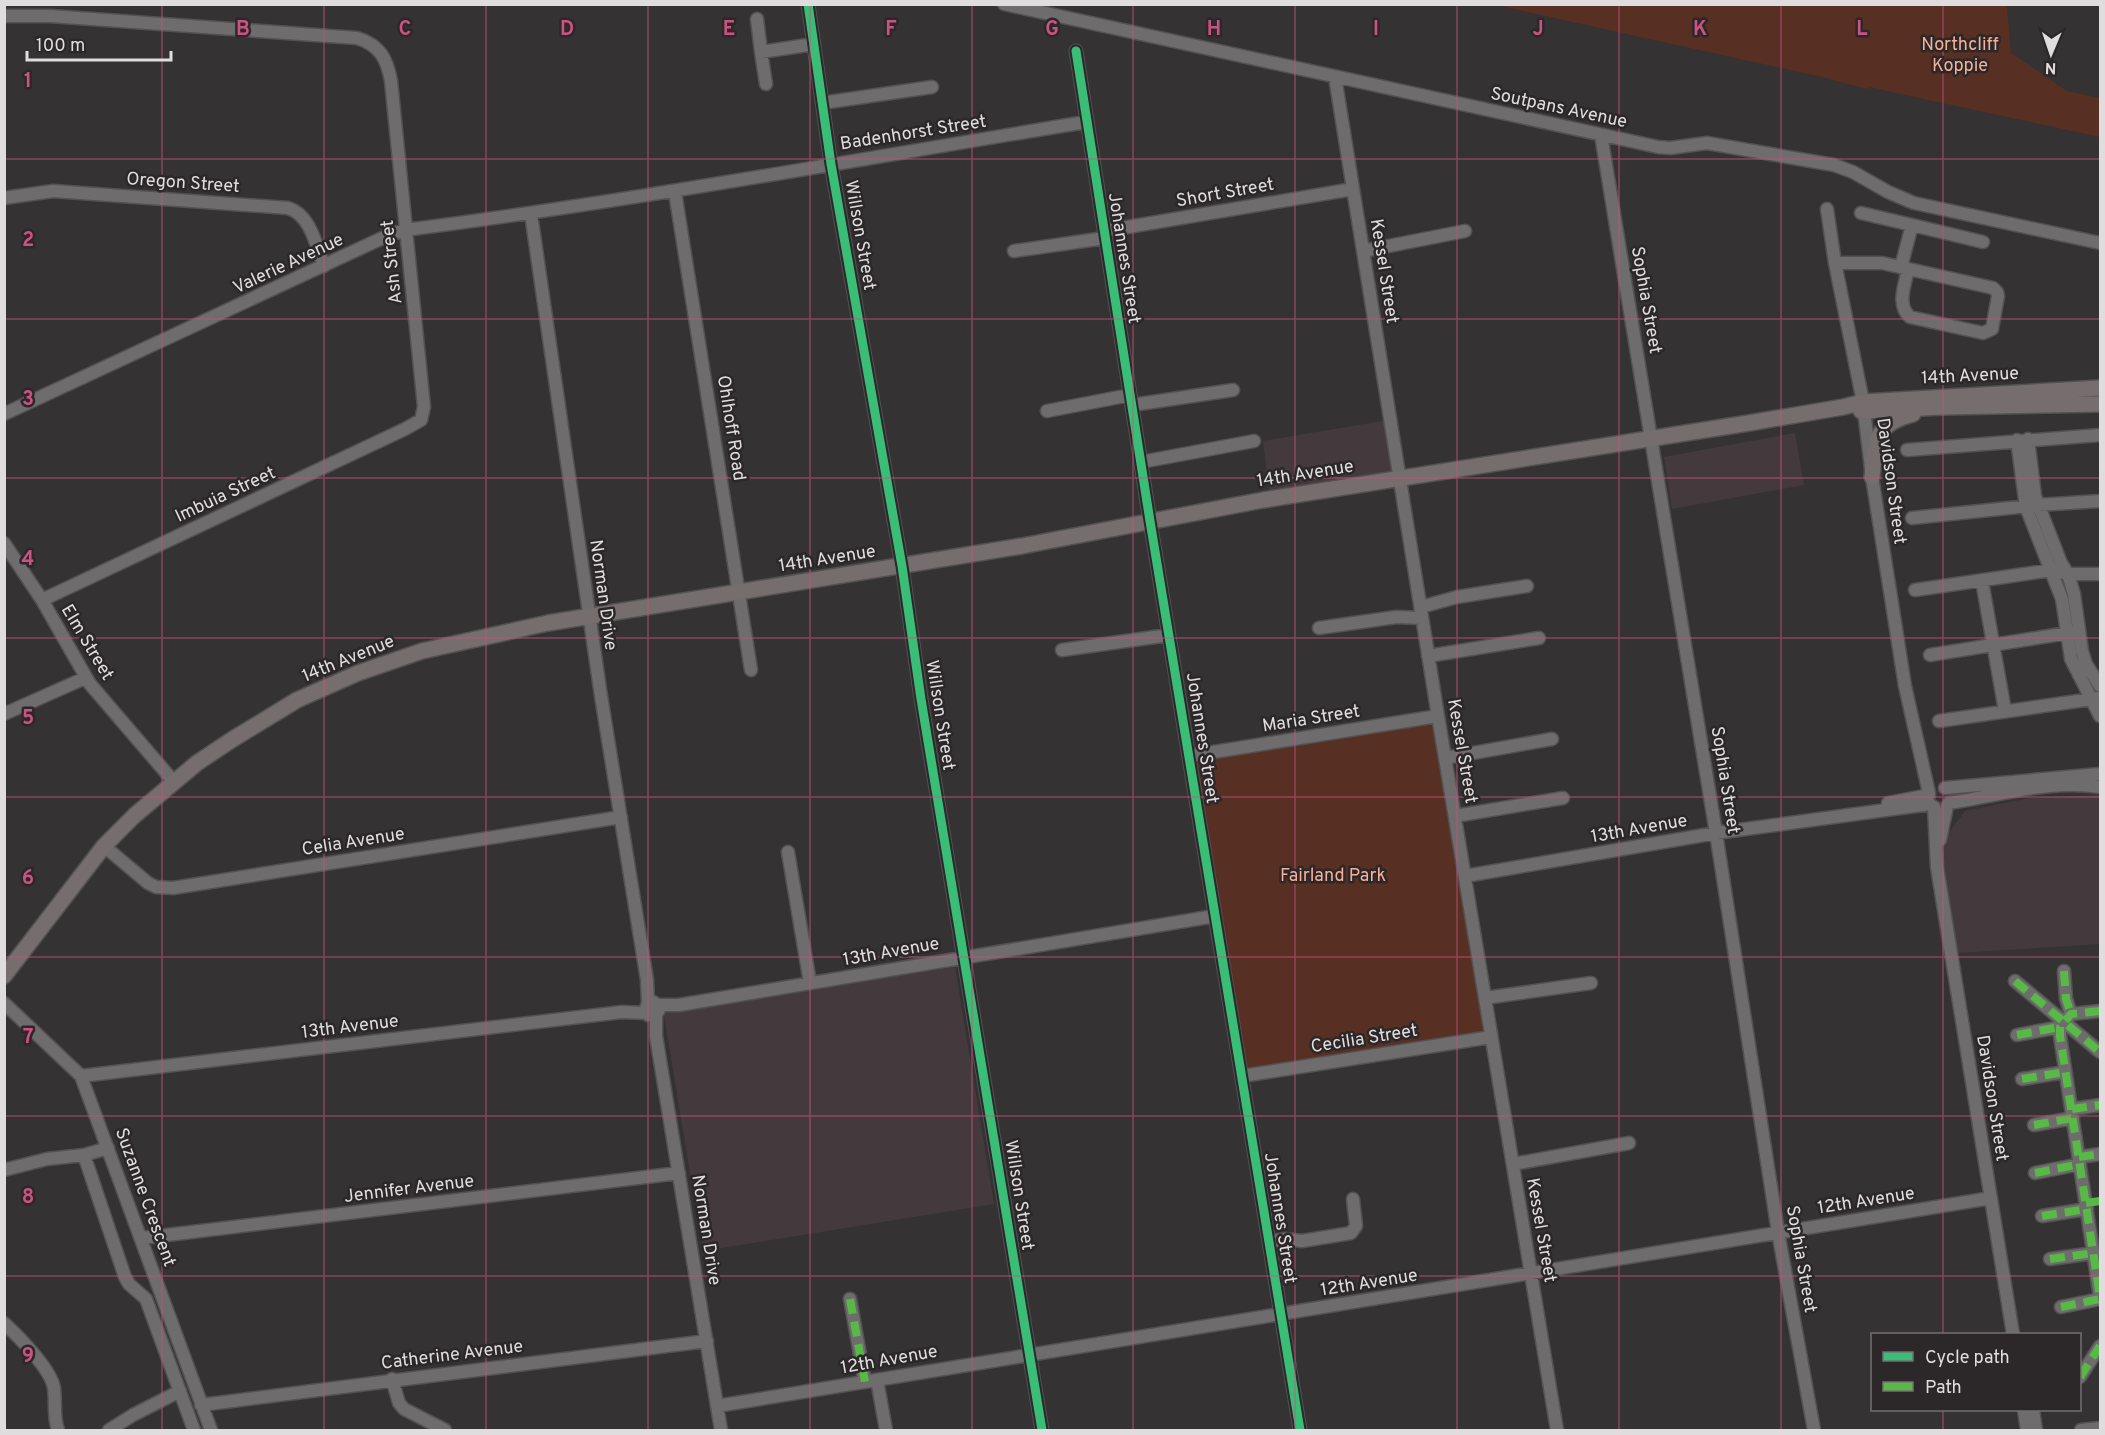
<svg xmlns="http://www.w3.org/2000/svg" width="2105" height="1435" font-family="Overpass,sans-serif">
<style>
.built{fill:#443a3e}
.green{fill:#572f23}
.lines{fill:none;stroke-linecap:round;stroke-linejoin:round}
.minor-casing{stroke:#535152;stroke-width:15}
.major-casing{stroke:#535152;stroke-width:18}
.minor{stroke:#6e6c6d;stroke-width:12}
.major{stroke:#766e6e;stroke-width:15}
.quiet{stroke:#58b947;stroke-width:8;stroke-dasharray:15 8;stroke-linecap:butt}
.cycleway-casing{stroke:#2c2729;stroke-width:13}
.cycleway{stroke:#3abd76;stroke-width:9}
.grid{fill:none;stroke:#cb5382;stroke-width:1.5;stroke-opacity:0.55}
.labels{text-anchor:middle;stroke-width:5;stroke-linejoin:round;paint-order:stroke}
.park-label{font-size:18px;fill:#f9ae97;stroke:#2c2729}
.street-label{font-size:18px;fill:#e0ddde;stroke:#2c2729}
.grid-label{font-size:20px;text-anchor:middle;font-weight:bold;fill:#cb5382;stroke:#2c2729;stroke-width:5;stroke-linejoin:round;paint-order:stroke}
</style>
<rect width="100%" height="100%" fill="#353233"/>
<!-- built -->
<path class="built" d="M1389,420L1397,475L1270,497L1263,441Z
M1795,433L1804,485L1672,509L1664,457Z
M2098,795L2100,798V944L1957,953L1940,851L1943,841L1965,811L2030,798Z
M955,967L994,1204L703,1251L663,1009Z"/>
<!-- green -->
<path class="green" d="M1496,5H2007L2011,53L2067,91L2100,98V137L1901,94L1870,87L1867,89L1822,77Z
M1434,718L1474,975L1486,1037L1240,1073L1189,759Z"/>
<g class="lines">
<defs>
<path id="minor" d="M808,4L831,164L902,566L921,699L1042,1430
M1004,4L1658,147L1670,148L1707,143L1834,165L1853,172L1888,192L1914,203L2100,243
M4,16H50L357,38C380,45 387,59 391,81L424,407L421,420L405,429L42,600
M757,19L761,52L814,44
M1076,51L1150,521L1300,1430
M761,52L766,84
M1335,77L1438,716L1557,1430
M822,103L932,87
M1601,135L1716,833L1778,1232L1814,1430
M675,192L751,670
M4,198L53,191L288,208C311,215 316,246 324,266
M1827,209L1835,263L1863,402L1872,477L1905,686L1929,793
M1861,213L1912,225
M531,214L601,696L647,980L648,1003L645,1011L648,1015L656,1014L659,1010L658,1005L653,1002L648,1003
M1104,231L1353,189
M1014,251L1105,238
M1363,251L1465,231
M1835,263H1882L1993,288L1997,292L1998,296L1992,329L1983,333L1910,317C1896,305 1905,285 1908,269
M1901,267L1912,225L1983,242
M1132,405L1233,390
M1047,411L1130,395
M4,414L391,234L405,230C633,201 859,159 1086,122
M2028,439L2035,496L2061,563L2068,574L2074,594L2082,651L2086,664L2100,686
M2017,440L2026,507L2062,599L2071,659L2100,716
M1907,450L2100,435
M1141,462L1254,441
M1912,518L2038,505L2100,501
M4,543L42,600L90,684L174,782
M1982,581L2005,711
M1915,590L2052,570L2068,574H2100
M1421,607L1457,597L1527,586
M1319,628L1396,617L1422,618
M1062,650L1169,635
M1930,655L2074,632
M1428,656L1539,638
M4,714L85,678
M1939,721L2099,698
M1189,756L1438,716
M1445,758L1552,739
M1945,788L2100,774
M1888,803L1929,795
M1949,803C1999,796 2050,779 2100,787
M1934,807L1937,867L2013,1334
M1455,816L1563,798
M1940,840L1947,806
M104,846L148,883L156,887L173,888L621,817
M788,852L810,983
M1465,876L1716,833L1930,804
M2064,971L2066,999L2071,1014
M2015,981L2100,1052
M1485,998L1591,983
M4,1003L81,1076L211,1430
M658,1005H679L1215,916
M2100,1011L2071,1014L2060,1027V1036L2100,1297
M656,1014V1036L721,1430
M2017,1035L2060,1027
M81,1076L622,1012L646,1013
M1242,1076L1491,1037
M2022,1079L2065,1072
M2072,1109L2100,1105
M2034,1125L2073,1118
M84,1155L125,1277L129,1284L146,1299L194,1430
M2079,1157L2100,1154
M1513,1164L1629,1143
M4,1170L47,1159L84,1155L108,1148
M2035,1173L2080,1164
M2042,1216L2087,1209
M142,1238L679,1173
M1269,1242L1284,1239L1302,1241L1351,1233L1356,1226L1353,1199
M2050,1259L2094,1253
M850,1299L865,1382
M2061,1307L2100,1299
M4,1323C18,1336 51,1369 54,1388C56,1403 53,1416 58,1430
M2080,1377L2100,1346
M392,1379L399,1403L404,1409L445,1430
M877,1380L886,1430
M201,1405L707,1341
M717,1406L1991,1198
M2024,1410L2027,1430
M2033,1410L2036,1430
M109,1430L133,1415L180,1391
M2081,1430L2100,1428"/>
<path id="major" d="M1861,411L1942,407L2100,404
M1872,477C1876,441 1874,424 1913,414
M4,976L104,846L135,815L197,763L233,739L297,700L358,673L422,651L548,623L1022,546L1263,500L1749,423L1843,407L1863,402L2100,388"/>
</defs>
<!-- minor casing -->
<use href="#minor" class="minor-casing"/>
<!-- major casing -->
<use href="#major" class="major-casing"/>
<!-- minor -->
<use href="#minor" class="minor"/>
<!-- major -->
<use href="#major" class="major"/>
<!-- quiet -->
<path class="quiet" d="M2064,971L2066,999L2071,1014
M2015,981L2100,1052
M2100,1011L2071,1014L2060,1027V1036L2100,1297
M2017,1035L2060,1027
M2022,1079L2065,1072
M2072,1109L2100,1105
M2034,1125L2073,1118
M2079,1157L2100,1154
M2035,1173L2080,1164
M2086,1203L2100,1201
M2042,1216L2087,1209
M2050,1259L2094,1253
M850,1299L865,1382
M2061,1307L2100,1299
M2080,1377L2100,1346"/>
<defs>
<path id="cycleway" d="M808,4L831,164L902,566L921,699L1042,1430
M1076,51L1150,521L1300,1430"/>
</defs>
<!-- cycleway casing -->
<use href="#cycleway" class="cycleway-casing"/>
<!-- cycleway -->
<use href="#cycleway" class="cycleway"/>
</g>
<!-- grid -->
<path class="grid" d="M162,4V1430M324,4V1430M486,4V1430M648,4V1430M810,4V1430M972,4V1430M1133,4V1430M1295,4V1430M1457,4V1430M1619,4V1430M1781,4V1430M1943,4V1334M4,159H2100M4,319H2100M4,478H2100M4,638H2100M4,797H2100M4,957H2100M4,1116H2100M4,1276H2100M1943,1410V1430"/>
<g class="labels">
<!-- park labels -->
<g class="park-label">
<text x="1960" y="50">Northcliff<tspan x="1960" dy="21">Koppie</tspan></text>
<text x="1333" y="881">Fairland Park</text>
</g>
<!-- street labels -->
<g class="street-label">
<text transform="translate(1559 107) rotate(12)" y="6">Soutpans Avenue</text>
<text transform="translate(913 132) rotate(-9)" y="6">Badenhorst Street</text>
<text transform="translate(183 182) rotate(4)" y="6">Oregon Street</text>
<text transform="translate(1225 192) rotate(-10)" y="6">Short Street</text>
<text transform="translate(861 235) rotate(80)" y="6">Willson Street</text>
<text transform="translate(1125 258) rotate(81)" y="6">Johannes Street</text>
<text transform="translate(391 262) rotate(-96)" y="6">Ash Street</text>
<text transform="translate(288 263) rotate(-25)" y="6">Valerie Avenue</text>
<text transform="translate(1385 271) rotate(81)" y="6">Kessel Street</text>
<text transform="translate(1647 300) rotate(80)" y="6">Sophia Street</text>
<text transform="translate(1970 375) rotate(-3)" y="6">14th Avenue</text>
<text transform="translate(732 428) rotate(81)" y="6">Ohlhoff Road</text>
<text transform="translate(1305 473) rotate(-9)" y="6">14th Avenue</text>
<text transform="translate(1892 481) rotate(82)" y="6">Davidson Street</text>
<text transform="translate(225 494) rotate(-25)" y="6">Imbuia Street</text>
<text transform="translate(827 558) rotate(-9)" y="6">14th Avenue</text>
<text transform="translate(604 595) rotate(82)" y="6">Norman Drive</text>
<text transform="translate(88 642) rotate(59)" y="6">Elm Street</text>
<text transform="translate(348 658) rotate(-22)" y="6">14th Avenue</text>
<text transform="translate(941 715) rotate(81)" y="6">Willson Street</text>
<text transform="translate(1311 718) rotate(-9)" y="6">Maria Street</text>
<text transform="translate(1203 738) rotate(81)" y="6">Johannes Street</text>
<text transform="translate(1463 751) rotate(80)" y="6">Kessel Street</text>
<text transform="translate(1726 780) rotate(81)" y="6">Sophia Street</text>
<text transform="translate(1639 828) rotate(-10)" y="6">13th Avenue</text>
<text transform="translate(353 841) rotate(-9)" y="6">Celia Avenue</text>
<text transform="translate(891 951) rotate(-10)" y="6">13th Avenue</text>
<text transform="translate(350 1026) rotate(-7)" y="6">13th Avenue</text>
<text transform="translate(1364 1038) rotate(-9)" y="6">Cecilia Street</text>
<text transform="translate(1993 1098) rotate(81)" y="6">Davidson Street</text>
<text transform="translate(409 1188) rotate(-7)" y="6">Jennifer Avenue</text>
<text transform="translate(1020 1195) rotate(81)" y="6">Willson Street</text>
<text transform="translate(146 1197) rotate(70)" y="6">Suzanne Crescent</text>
<text transform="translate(1866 1200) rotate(-9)" y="6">12th Avenue</text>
<text transform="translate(1281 1218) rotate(81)" y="6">Johannes Street</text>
<text transform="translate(707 1230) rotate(81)" y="6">Norman Drive</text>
<text transform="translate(1542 1230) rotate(80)" y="6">Kessel Street</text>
<text transform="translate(1802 1259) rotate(80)" y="6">Sophia Street</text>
<text transform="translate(1369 1282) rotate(-9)" y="6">12th Avenue</text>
<text transform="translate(452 1354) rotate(-7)" y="6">Catherine Avenue</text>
<text transform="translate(889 1359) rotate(-10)" y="6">12th Avenue</text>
</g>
</g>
<g class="grid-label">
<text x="243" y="35">B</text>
<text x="405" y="35">C</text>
<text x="567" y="35">D</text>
<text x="729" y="35">E</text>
<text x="891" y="35">F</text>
<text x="1052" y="35">G</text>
<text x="1214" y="35">H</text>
<text x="1376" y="35">I</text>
<text x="1538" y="35">J</text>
<text x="1700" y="35">K</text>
<text x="1862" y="35">L</text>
<text x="28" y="87">1</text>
<text x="28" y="246">2</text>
<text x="28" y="405">3</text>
<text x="28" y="565">4</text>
<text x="28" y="724">5</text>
<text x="28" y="884">6</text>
<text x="28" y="1043">7</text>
<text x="28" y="1203">8</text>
<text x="28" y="1362">9</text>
</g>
<!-- border -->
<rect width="2105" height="1435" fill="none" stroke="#e0ddde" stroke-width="12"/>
<!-- legend -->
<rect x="1871" y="1333" width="210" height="78" fill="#2c2729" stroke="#747071" stroke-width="1.5"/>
<rect x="1883" y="1352" width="30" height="9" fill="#3abd76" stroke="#747071" stroke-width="1.5"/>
<text x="1925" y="1363" font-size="18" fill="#e0ddde">Cycle path</text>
<rect x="1883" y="1382" width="30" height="9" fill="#58b947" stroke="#747071" stroke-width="1.5"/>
<text x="1925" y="1393" font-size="18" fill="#e0ddde">Path</text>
<!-- north arrow -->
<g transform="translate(2051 54) rotate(182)" stroke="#2c2729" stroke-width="4.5" paint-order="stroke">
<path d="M0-4.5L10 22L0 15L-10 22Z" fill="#e0ddde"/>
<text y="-9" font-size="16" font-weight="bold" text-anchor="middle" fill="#e0ddde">N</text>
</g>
<!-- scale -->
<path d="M27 51v9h144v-9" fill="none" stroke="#e0ddde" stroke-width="3"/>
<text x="36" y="51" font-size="18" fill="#e0ddde" stroke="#2c2729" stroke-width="4.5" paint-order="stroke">100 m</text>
</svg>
